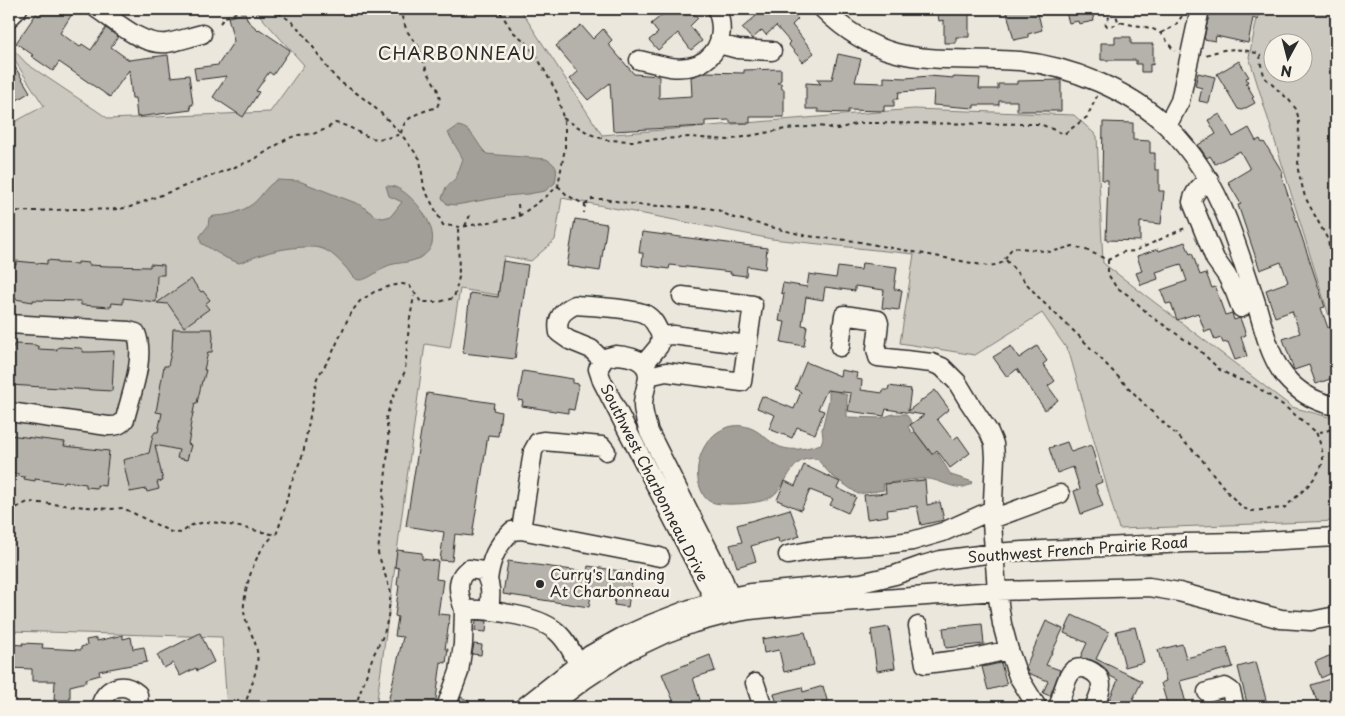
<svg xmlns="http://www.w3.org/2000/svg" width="1345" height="716" font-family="'Playpen Sans',sans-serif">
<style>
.green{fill:#cbc8bf;stroke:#7b7a75;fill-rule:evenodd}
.water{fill:#a29f98;stroke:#72716c}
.building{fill:#b5b2ab;stroke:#2b2b2b}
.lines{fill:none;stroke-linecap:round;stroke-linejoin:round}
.minor-casing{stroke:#2b2b2b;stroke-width:21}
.path{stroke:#2b2b2b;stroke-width:2;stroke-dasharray:4 4;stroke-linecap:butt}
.minor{stroke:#f7f3e8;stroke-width:18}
.poi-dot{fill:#2b2b2b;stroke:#f7f3e8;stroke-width:2}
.labels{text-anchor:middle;stroke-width:5;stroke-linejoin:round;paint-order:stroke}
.street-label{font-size:15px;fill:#2b2b2b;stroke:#f7f3e8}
.poi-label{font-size:15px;fill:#2b2b2b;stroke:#f7f3e8;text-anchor:start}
.quarter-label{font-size:18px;letter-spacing:1px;fill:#2b2b2b;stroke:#f7f3e8}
</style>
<rect width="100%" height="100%" fill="#ebe7dd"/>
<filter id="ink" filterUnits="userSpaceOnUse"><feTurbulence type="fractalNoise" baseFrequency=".02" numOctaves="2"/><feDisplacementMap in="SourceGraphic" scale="10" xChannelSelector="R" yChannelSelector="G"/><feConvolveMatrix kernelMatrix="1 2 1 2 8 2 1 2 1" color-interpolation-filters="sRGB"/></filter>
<g filter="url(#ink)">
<!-- green -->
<path class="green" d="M254,9H520L602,135L914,109L1074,115L1097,136L1103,263L1292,407L1336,419V521L1119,529L1069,352L1042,313L975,355L900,343L914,254L772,239L562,198L555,240L531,261L504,256L498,295L460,289L450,348L425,344L376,707H227L222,637L9,631V125L44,106L9,52V45L27,64L109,119L270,112L304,65Z
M1259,9H1336V339L1249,57ZM1272,42H1302V72H1272Z"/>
<!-- water -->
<path class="water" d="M458,126C474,128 476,145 487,154L546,159C559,166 557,170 555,183L545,191L528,194L506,196L456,205L447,204L442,198L446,187L456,178L463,159L448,133Z
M277,180L299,181L361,205L375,216L383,218L391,216L402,202L389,196L386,186C390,186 394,186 397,188C416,196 448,238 424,255C411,265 396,261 385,267C377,271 363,285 354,278C351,276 349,271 347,269C340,261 331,251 320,248C307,245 277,249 264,254C255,256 247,261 239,263L226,258L201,243L200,236L208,226L209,218C215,215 218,216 225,215C232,214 242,211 248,207C261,200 264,187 277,180Z
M834,373L838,377L836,391L847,395V417L881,418L893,414H906L912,423L908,427L912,433L915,432L932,455L937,452L951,475L973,482C960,495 943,480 928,479C915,478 896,482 883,484L884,490L858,494L831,475L817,459C788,454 789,490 767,499C757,504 721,506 711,502C708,501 704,497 703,494C696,481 696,468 701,454C710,430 736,417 758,432C766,437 772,444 780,447C794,452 808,448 821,444L823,438L822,429L829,400V375Z"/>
<!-- building -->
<path class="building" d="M44,9H65L72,14L60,33L80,47L82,44L91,50L106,28L118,37L111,47L129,60L168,55L171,77L189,75L193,105H190L191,110L137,117L135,98H132L129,70L110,97L59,62L53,71L31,56L33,55L16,43L36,14L39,16Z
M657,9H690L698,18L690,26L702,41L691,50L678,33L658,50L649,40L658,33L651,24L662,15Z
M750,9H789L798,19L792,25L814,53L803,62L788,44L790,42L776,26L766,35L762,30L752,39L742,28L756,16Z
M937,9H969V37H956V43H944V20L939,21Z
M1006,9H1037L1042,30L1028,34V37L1014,40Z
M1065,9H1092L1094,21L1079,24L1078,21L1069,23Z
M1210,9H1260L1258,20L1253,18L1248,43L1216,36L1215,41L1204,39Z
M245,13L248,21L258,30L259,29L290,50L273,75L269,72L256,91L259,92L243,117L213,97L227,76L196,80L194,68L218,65L234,41L228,17Z
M581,25L593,39L603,29L612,40L608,44L634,74L659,76V98L692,96L691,77L706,72L744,73V70L781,69V80L777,83H781L782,89H784V117H750V123H730V120L705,121V126L613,131L610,83L588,100L570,79L578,72L556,46Z
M1115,37H1131V44H1153V65L1150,64V72H1141V64H1136V60H1101V43H1115Z
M838,54L861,59L855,82L884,83V77L906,78L929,76L954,78V77L980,78L979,89H998V84H1017V81L1061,80V111H1017V101H999V105H974V108L933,105L934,90L899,92L898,99H894V106H884V111L848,110V113L818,112V109H806V83L821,84L816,79H832Z
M9,57L30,92L9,105Z
M1239,61L1249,77L1246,78L1248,82L1246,83L1254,97L1252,98L1255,103L1242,110L1238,109L1217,74Z
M1198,73L1215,77L1209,103L1199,101L1202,88L1195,86Z
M1220,114L1233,137L1249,128L1256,141L1260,139L1262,143L1264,142L1283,173L1281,174L1325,307L1321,308L1328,328L1332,327L1336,338V342L1333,343L1336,352V377L1316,384L1309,365L1294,370L1283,339L1300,333L1292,311L1275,317L1266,290L1288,282L1281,262L1260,270L1238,205L1241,204L1228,182L1250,169L1240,151L1215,164L1210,156L1207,158L1198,145L1216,134L1208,120Z
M1103,122L1133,123V140L1150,141V153H1155V170H1159V191H1164L1161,224L1140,222V241L1106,240L1108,180H1102Z
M575,219L607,224L600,271L567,266Z
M642,232L767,248L765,269L747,266L746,276L730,274L731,272L670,265L669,269L642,265L643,253H639Z
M1185,242L1190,254L1192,253L1200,275L1206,273L1212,288L1215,287L1225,315L1232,313L1234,320L1240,318L1246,335L1241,337L1247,356L1235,360L1228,342L1223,343L1221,338L1215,340L1211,330L1205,332L1198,313L1177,320L1171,303L1166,304L1161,290L1187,281L1181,264L1156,272L1158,279L1141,285L1136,273L1142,271L1137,256L1158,249L1159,251Z
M47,260L57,261V263L78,264V262L89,263V265L107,266L150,267V264L164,265V275H157L156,302L123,298V304L112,303L111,307L81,305V301L33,300V302L9,298V264L16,265V261L47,264Z
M503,261L528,265L515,359L463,353L470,293L498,297Z
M862,263L897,267L894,289L902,290L899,310L882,308L884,290L855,286V291L825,287L823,300L806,297L802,325L807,326L804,346L781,342L785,322L779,321L784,294L781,293L783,283L807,287L809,274L836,278L838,267L861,270Z
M191,279L201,292L203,291L210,300L205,304L209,309L184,327L168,304L157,303Z
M173,329H212L213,336L212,352H208L204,370H206L203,381H202L197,403H195L190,428L191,429L188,444L191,445L187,460L177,458L179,450L155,445L163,481L157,482L159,489L147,492L146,489L130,492L123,460L149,453L153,435L155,432H158L162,413L156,412L164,366H168L172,348Z
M15,344L35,345L39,347L38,349L57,350V348L60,347L80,348L83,350V352H93L114,351L112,391L9,385V348H12Z
M1011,346L1019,358L1037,346L1047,361L1043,364L1055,381L1048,386L1058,400L1045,410L1017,369L1007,377L993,357Z
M806,362L840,376L841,370L857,373L856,379L862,380L861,390L883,393V390H888L889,386L911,389L908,411L935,390L949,409L937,419L953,440L958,436L970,453L950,468L937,450L932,454L910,425L924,415L886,409L884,416L848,411L851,393L827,390L818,409L824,411L815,434L797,427L792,438L769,429L775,415L757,408L762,396L794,409L801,392L795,389Z
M523,371L573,379V383L579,384L574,410L568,409V413L522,406L523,401L518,400Z
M427,393L494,403L493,410L501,412L498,436L488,435L472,536L455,534L452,561L440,560L444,532L406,526Z
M9,435L65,442L64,446L109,451L105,486L97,485V488L86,487V484L65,481L64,483L35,479V481L24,479L25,477L18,476L19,474L9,473Z
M1067,442L1071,452L1091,445L1102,482L1095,485L1103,506L1081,514L1074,491L1080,489L1073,467L1057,473L1049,448Z
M804,465L840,482L837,488L856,497L848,513L830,505L833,499L810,490L801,510L777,500L785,481L795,486Z
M925,480L927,505L940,502L944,520L921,525L917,506L887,510L888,516L867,519L864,495L886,493L885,484Z
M790,509L800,536L779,543L778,538L751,546L756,561L737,567L730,545L742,542L737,525Z
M397,550L422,553V559L438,561L436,579L443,580L438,614L450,615L445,649H448L446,663L441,662L435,707L411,704V707H387L403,637L395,636L398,617L395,616L399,585H397L399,568L395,567Z
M508,561L587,572L588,566L633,573L628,607L614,605L615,599L591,595L589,607L503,594Z
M1072,615L1109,632L1096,659L1142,681L1129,707H1106L1118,680L1110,676L1105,668L1098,663L1091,660L1080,658L1087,643L1064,633Z
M476,620L487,621L486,632L475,631Z
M1046,621L1063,629L1046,665L1060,670L1050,696L1043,693L1048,681L1028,673L1026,666Z
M982,624L984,644L946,648L943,628Z
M889,627L895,668L877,671L871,630Z
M1135,627L1144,662L1125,667L1116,631Z
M805,632L814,665L784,672L779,650L764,653L762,639Z
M200,633L214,662L197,671L196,668L180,676L173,663L164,668L157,655Z
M123,635V639L131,637L133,649L144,647L147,662L99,671L100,675L86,679V682L70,686V700H54L55,681H32V669L9,668V644L23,645L22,643L43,644L42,648L81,650V647L87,645L86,640L97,638V641Z
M474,644L482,645L481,655L472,654Z
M1182,644L1186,658L1227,648L1233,667L1180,681L1187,707H1168L1161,683L1166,681L1158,650Z
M1336,653V671L1321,678L1315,662Z
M710,655L715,671L693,678L700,700L676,707L662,674Z
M1256,662L1268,707H1248L1238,667Z
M1001,663L1007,685L988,690L982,667Z
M1330,679L1336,698V707H1319L1311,685Z
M823,686L829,707H778L774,694L802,687L803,692Z
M461,697L480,707H457Z"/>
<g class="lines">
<defs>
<path id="minor" d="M97,9C117,22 142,46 167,43C179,41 190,37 202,34
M823,9C888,73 940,55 1020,61C1070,66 1131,91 1167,126C1194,153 1214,185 1228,221C1238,248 1247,275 1256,303C1264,329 1270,362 1290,382C1303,395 1319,403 1336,406
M9,18L18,9
M719,44L738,49L772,51
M639,60C649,62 659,65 670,67C708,72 730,45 717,9
M1167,126L1180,101L1200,9
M1209,179C1201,186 1194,191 1192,202L1215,259L1227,276L1235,292L1241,308
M9,324L129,331L136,333C146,357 131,394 125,419C120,426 116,426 108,426L9,412
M840,347L844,315L878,320L879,323L876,349L878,357L932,363L942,367L957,382L969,402L989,432L994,444L995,457L992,523L997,591L1002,624L1009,650L1018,676L1037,707
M616,355C630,356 648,359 648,377C647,386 643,395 643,405C643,414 646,422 649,432L723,579L730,597L728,614L710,591L602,381L598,369L605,358Z
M603,361L591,349L569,340L559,333C556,318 562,311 575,305C589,306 634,308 645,314C654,319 657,327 661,336L673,335L748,345
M644,364L659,346L661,336
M648,376L666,372L742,382L753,305L682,296
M992,519L1060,494
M521,530L533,451L538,442L543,441L602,446L606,451
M788,555L819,549L880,545L912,541L943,532L992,510
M488,581C490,560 497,545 512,531L521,530L660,557
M464,610C459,595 454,578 469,569L483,571C492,583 491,596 489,610
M918,626L925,664L973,658L1009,650
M755,683L763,707
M1207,692L1225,687L1231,691L1235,707
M100,707C105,688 122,680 138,694L139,707
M446,707L459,672L463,644L464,610C480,609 495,611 510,614C553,621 566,633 582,674
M524,707L590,655L622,637L651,624L690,609L730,597L751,593L861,583L895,575L923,565L941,560L994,553L1023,551L1186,543L1245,542L1336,537
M548,707L584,680L628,651L664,634L694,623L728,614L750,610L799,605L997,591L1149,587L1179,592L1281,619L1311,621L1336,616
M1058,707C1062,697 1064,683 1070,674C1078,661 1101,672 1101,685C1101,693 1097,700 1094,707"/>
</defs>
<!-- minor casing -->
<use href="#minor" class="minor-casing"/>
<!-- path -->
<path class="path" d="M399,9L407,31L420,49L426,69L437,88L440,100L437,107C423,112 403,115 401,134L420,159L424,188L443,225L461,227L518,217L548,195L558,186L565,148V126L557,93L537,57L526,42L513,32L498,9
M1114,9L1118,21C1131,27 1148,24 1160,33C1166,37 1169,46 1175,51
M1114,10L1105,23L1107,26L1116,25L1121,22
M220,23L225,17L246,9
M1161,33L1175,26L1182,16
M1206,55C1229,47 1238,48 1260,54L1261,65L1265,78L1289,100L1296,109L1299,120L1298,170L1305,197L1328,240L1336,285
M563,118L590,134L606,140L632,141L690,137L728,140L786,129L819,126L837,129L859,123L1040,124L1064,134L1087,117L1097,96
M558,186L567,195L585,205L584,213
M518,204L519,216
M585,205L592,199H604L639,205L708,208L718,210L731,217L807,236L855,241L988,266C1010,264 1001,258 1014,247L1051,252L1073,246L1086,250L1108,260L1123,252L1135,251L1187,227
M9,211C31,212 53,210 75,209C93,209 112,211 130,207L253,160L285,140L297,135L313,134L326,129L335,123C351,126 356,132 369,137C379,141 391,137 401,134C389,120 374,106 359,95C350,88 341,84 334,76C314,53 300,16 266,9
M465,226L471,213
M1006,260L1041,300L1080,337L1150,410L1199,456L1229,494L1243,508L1251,511L1284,508C1296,497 1323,475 1323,459C1323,450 1319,440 1316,432C1324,432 1330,431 1336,425
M1108,260V274L1116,287L1128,295L1152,317L1197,348L1220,370L1237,379L1251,383L1283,405L1316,432
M9,511L28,502L110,509L123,508L171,532L181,533L192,525L206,522L221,523L276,535L283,515L290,486L303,454L317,378L331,356L350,314L360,301L374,292L390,286L402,284L409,285L421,302H439L454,298L459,277L458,227
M244,707C249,692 260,666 257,651C255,636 242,621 244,604C246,585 252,565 262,549C265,543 271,540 273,534
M355,707L373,656L384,634L388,617L391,593L378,553L389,440L386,418L391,402L405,371L409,324L414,296"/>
<!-- minor -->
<use href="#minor" class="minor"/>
</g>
</g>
<!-- markers -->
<circle class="poi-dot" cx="540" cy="584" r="5"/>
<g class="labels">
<!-- street labels -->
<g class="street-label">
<text transform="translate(654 483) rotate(63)" y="5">Southwest Charbonneau Drive</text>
<text transform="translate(1078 550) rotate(-4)" y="5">Southwest French Prairie Road</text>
</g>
<!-- poi labels -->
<g class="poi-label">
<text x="550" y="580">Curry's Landing<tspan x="550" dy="17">At Charbonneau</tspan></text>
</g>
<!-- quarter labels -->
<g class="quarter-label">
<text x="457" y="60">CHARBONNEAU</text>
</g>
</g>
<!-- margin -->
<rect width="1345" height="716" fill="none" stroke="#f7f3e8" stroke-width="30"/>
<rect x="15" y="15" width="1315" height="686" fill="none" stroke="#2b2b2b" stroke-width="2" filter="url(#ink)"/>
<!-- north arrow -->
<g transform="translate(1288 58) rotate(187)"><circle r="24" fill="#f7f3e8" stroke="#a5a39c"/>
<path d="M0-4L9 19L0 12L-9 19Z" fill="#2b2b2b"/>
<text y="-8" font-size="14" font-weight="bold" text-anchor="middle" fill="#2b2b2b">N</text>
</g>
</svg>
